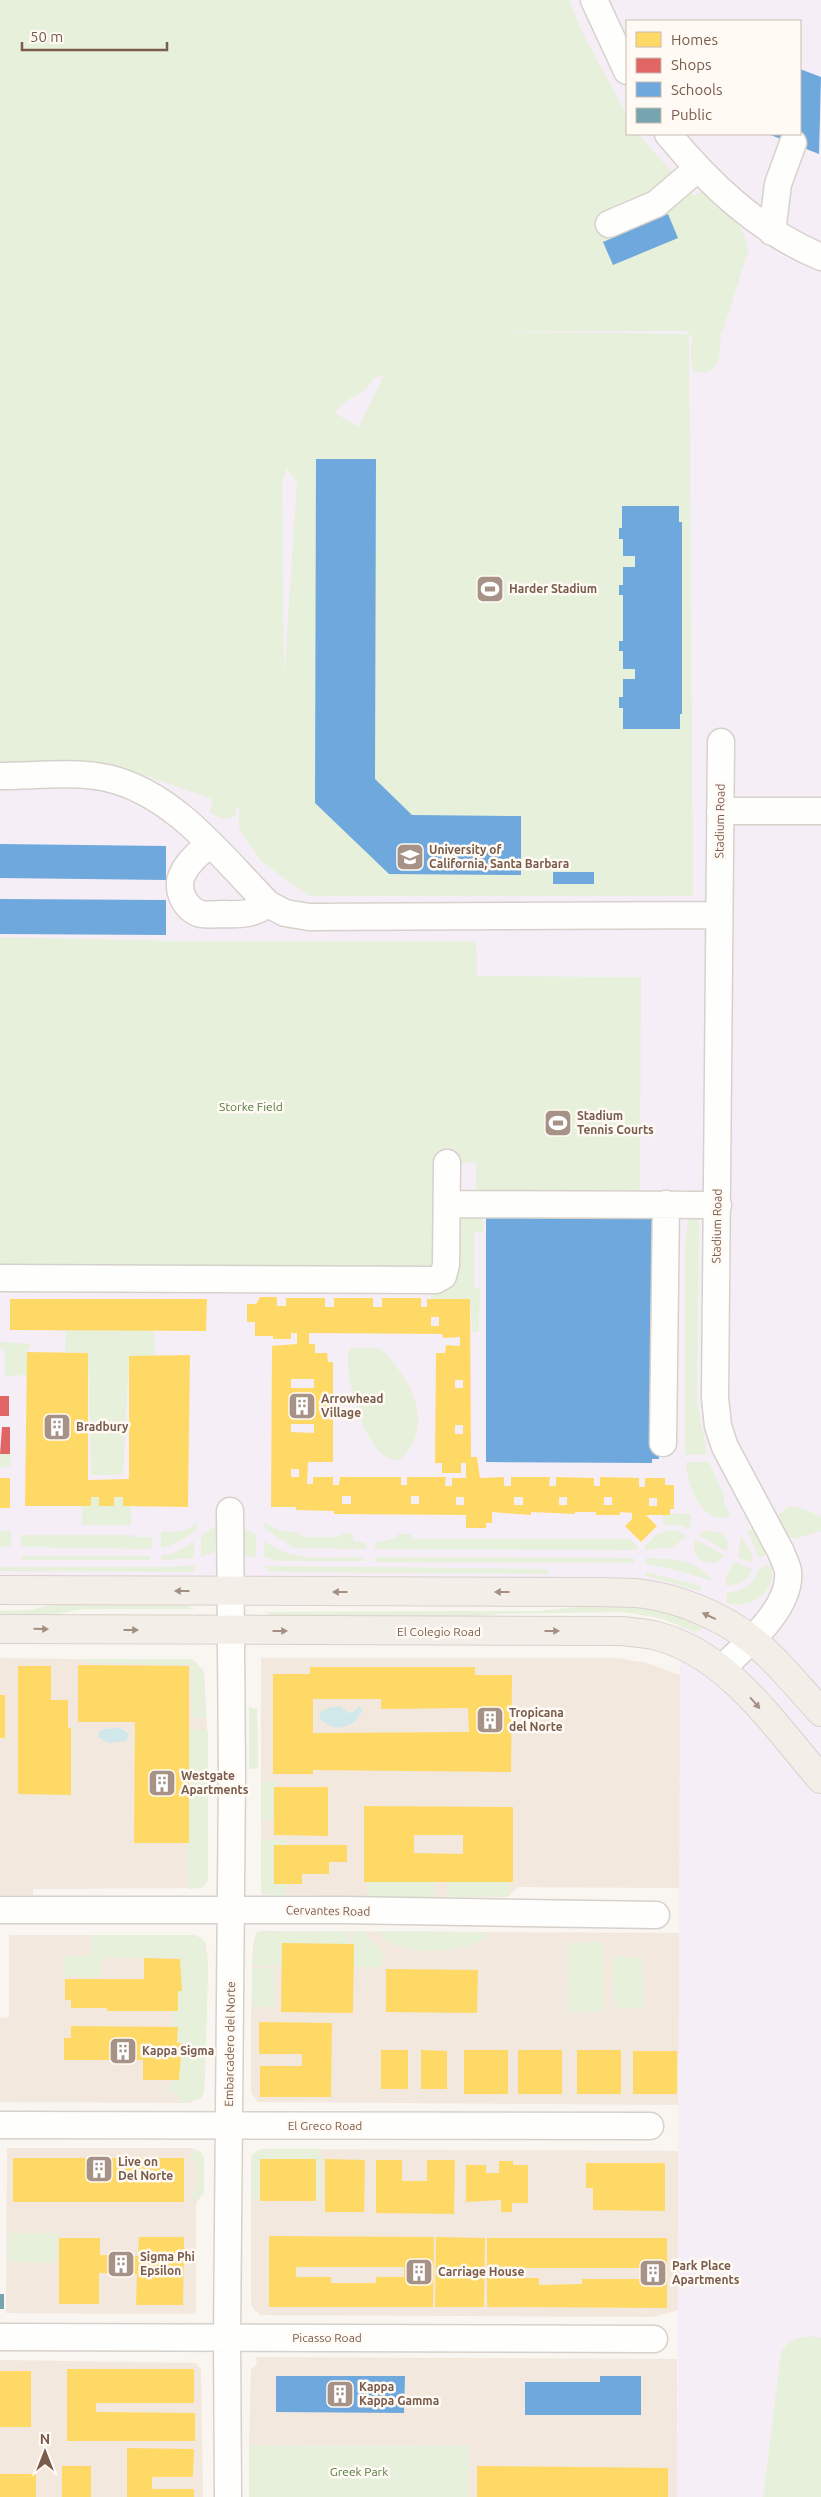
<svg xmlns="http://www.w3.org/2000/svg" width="821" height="2497" font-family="Ubuntu,sans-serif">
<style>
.residential{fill:#f2e8de}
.education{fill:#f6eef6;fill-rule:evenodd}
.green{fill:#e7f0db;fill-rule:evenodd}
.water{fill:#d0e8ea}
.homes{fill:#ffd966;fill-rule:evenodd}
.shops{fill:#e06666}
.schools{fill:#6fa8dc}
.public{fill:#76a5af}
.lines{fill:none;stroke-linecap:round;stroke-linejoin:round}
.minor-casing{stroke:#d7d1cb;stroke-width:29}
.major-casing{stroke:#dad1cc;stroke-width:30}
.minor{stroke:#fefefd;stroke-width:26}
.major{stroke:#f3eee8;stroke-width:28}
.oneway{fill:#a48f83}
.labels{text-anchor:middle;stroke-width:5;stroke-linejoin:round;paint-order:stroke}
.poi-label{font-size:12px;font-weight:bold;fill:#7a5c4d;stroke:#fffaf3;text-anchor:start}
.street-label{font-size:12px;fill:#7a5c4d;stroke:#fffaf3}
.park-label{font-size:12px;fill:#537a41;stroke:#fffaf3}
</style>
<rect width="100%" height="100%" fill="#f9f5f0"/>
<!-- residential -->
<path class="residential" d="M0,1658L195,1661L204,1672L207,1729L205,1879L199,1888L33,1889V1895H0Z
M261,1658H618L647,1663L680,1675V1888L518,1887L507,1897H356L261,1894Z
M261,1931L679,1933V2105L258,2102L251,2092V2019L253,1944L256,1933Z
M9,1935H194L201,1938L206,1945L208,1963L205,2076L202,2097L189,2103L0,2102V2018L9,2017Z
M7,2148H191L202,2153L204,2192L196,2203V2312L190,2314L6,2313Z
M263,2149L679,2151L678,2310L653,2317L261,2315L254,2310L251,2303V2160L252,2155L257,2151Z
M259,2357L677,2359V2497H469V2446L249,2445L251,2370L257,2363L256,2358Z
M0,2360L196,2363L201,2370L203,2497H0Z"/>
<!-- education -->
<path class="education" d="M0,0H821V2497H677L680,1675L677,1590L0,1584ZM627,21H800V134H627Z"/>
<!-- green -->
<path class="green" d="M0,0H569L583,34L627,115V134H638L694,196L702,191C721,208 748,224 748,252L723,330L721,331C720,351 723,376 695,372L692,368L691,355L692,336L686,331L474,332L689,334L693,896H309L261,861L239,829V808L236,807V815C224,821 219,819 209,811L213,802L210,798L132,771L97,765L0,763ZM384,375L359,427L335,413C346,395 364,397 374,378ZM287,468L297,482L284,680L282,482Z
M0,937L173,941H476L477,976L641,977L640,1194L476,1193V1163H447L436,1262L430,1270H0Z
M482,1215L484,1232H474V1288H480L479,1332H472L470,1299H431V1290L459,1218Z
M689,1216H699L697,1401L707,1454L685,1455V1243Z
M66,1330L154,1331L155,1356H129L123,1475H91L88,1353L65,1352Z
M0,1342L31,1344L27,1352V1375L5,1376V1349H0Z
M350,1348H379L383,1351C411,1380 436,1424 401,1459C368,1469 340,1372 350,1348Z
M0,1454H10L12,1466L0,1468Z
M686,1462H709L723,1493L724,1503L731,1516C703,1528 686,1484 686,1462Z
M82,1494L131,1495V1525H82Z
M788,1507H797L821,1516V1531L798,1538H788L778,1520V1515Z
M663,1513L691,1514L690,1529L679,1525H666L663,1523Z
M196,1522L197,1529C186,1538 175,1545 161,1548V1532C175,1531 187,1534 196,1522Z
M264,1523L281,1531L301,1533V1537H340L341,1533H352L354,1541L366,1543V1549L294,1548L264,1528Z
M216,1526L215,1552L201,1557V1535Z
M240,1526L256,1535V1558L240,1554Z
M707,1530L723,1534L728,1543L727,1552L698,1535Z
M747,1530H754L765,1550L764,1556L759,1558Z
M0,1531H11V1547H0Z
M667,1531H678L687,1536L673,1547L646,1550L645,1546L656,1535Z
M398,1534H411V1539H631L637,1546V1550L375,1549V1543L396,1538Z
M741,1534L753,1557L751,1562L738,1558Z
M21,1535H133L134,1537H152V1549L21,1547Z
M695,1539L725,1556L715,1563L702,1562L694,1552Z
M194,1541V1558L161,1560V1556L175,1553Z
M264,1541C294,1563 327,1557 363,1557V1561H278L264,1557Z
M21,1556H150V1560H21Z
M375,1557L634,1558V1563L375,1562Z
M646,1558C671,1559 697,1558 713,1581L672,1569L645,1564Z
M734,1562L752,1569C747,1582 739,1585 726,1586V1578Z
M197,1565L193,1572L0,1571V1567H168Z
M766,1565L772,1566C775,1593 752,1610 726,1603L727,1592C744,1592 753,1584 759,1569Z
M264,1566L548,1569V1574L280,1572V1570L270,1572Z
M646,1572L702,1586L700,1591L646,1576Z
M60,1603H178L195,1609H84L38,1617L0,1619V1611L30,1610Z
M602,1604L661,1609L701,1624L702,1629L696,1632L660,1618L623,1612L496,1614L461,1619L277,1618L264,1612L542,1611Z
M86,1659H192L204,1672L206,1718L192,1717L191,1665L85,1663Z
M249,1707L257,1709L258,1767L255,1769H249Z
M187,1730H208V1881L202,1888L188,1889Z
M262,1782H277L276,1814L271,1821L262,1820Z
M262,1840H287L286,1896L261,1894Z
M367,1879H434V1897H367Z
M449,1879H509L510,1896L448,1897Z
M349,1931V1945L283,1965H252L256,1933L258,1932Z
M353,1931H363L383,1953L382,1967H353Z
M381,1931L485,1932V1938C466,1953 389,1959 381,1931Z
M90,1935H194L204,1941L208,1963L205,2076L204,2092L198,2100L179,2103V2096L168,2090L169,2084L173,2081V1958L102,1957V1977H63V1956H92Z
M602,1942L604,2012L569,2013L567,1943Z
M613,1957H643L644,2008H615Z
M252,1968H274L276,2007H252Z
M191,2148L202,2153L204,2158V2192L199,2199H191V2193L197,2188V2163L191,2160Z
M263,2149H321V2200L251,2199L252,2155Z
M9,2233H57V2263L8,2262Z
M810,2336L821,2338V2497H763L781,2352C789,2340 796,2338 810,2336Z
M249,2445L469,2446V2497H249Z"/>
<!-- water -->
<path class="water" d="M340,1706L348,1713L353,1712L358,1707H361L362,1711C354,1729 334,1733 320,1719V1713L328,1708Z
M120,1728L129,1734L126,1741L108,1743L98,1737V1733L104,1729Z"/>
<!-- homes -->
<path class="homes" d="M260,1297H277V1306H286V1298H325V1307H334V1298H373V1307H382V1298H421V1307H427V1299H470L471,1457H477L480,1478L504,1477V1486H511V1477H550L549,1486H556V1477L594,1478V1486H600V1477L639,1478V1487H645V1478H665V1485H674V1509H670V1515H646L657,1526L641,1542L625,1526L632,1519V1513L620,1512V1515H596V1512H575V1514L531,1512V1515L492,1512V1523H486V1528H466V1515L334,1514V1511L296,1510V1507H271L272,1346L297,1344V1333H291V1339H273V1336H255V1322H247V1304H256ZM431,1317H439V1326H431ZM309,1333L442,1334L443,1338L460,1337V1346L446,1345L445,1353H436L435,1463H442V1473H461V1463H466V1478H452V1486H445L446,1477H407V1485H401V1477H340L339,1485H333V1477H313V1484H307L308,1462H333V1362H328L327,1353H315V1344H309ZM291,1379H314V1388H291ZM455,1380H463V1388H455ZM291,1424H314V1433L291,1432ZM455,1425H463V1434H455ZM291,1469H299V1477H291ZM342,1496H351V1504H342ZM411,1496H419V1504H411ZM456,1497H464V1505H456ZM514,1497H523V1505H514ZM559,1497H567V1505H559ZM604,1497H612V1505H604ZM649,1498H657V1506H649Z
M10,1299H207L206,1331L10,1330Z
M27,1352L88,1353V1480L129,1479V1356L190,1355L188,1507L123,1506V1497H114V1506H99V1497H91V1506H25Z
M0,1478H10V1508H0Z
M78,1665L189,1666V1843H134L135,1722H78Z
M18,1666H51V1700H68V1728H71V1795L18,1794Z
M310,1667H475V1675H512L511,1772L313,1770V1774H273V1674H310ZM313,1699H381V1709L468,1708L469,1732L313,1733Z
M0,1695H5V1738H0Z
M274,1787H328V1836L274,1835Z
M364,1806L513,1807V1882H364ZM414,1835H463V1854L414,1853Z
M274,1845H347V1862H329V1874H302V1884H274Z
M282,1943L354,1944L353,2013L281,2012Z
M144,1958L180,1959L182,1991H178V2011H107V2008H71V2000H65V1979H144Z
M386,1969L478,1970L477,2013L386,2012Z
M259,2022L332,2023L331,2097H260V2066H302V2054H259Z
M71,2026L178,2027L177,2043H182L179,2080H143V2060H64V2038H71Z
M381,2050H408V2089H381Z
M421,2050L447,2051V2089H421Z
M464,2050H508V2094H464Z
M518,2050H562V2094H518Z
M577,2050H621V2094H577Z
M633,2051H677V2094H633Z
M13,2158H184V2202H13Z
M260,2159H316V2201H260Z
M325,2159L365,2160L364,2212H325Z
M376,2160H402V2181H427V2160H455L454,2214L376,2213Z
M499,2161H513V2165H528V2203H512V2212H501V2200L466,2202V2165H486V2173H499Z
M586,2163H665V2211L593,2210V2188H586Z
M269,2236L434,2237L433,2307H269ZM296,2267H404V2277H376V2283H331V2277H296Z
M139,2237H184L183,2305H136L137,2274L99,2273V2304H59V2238H100V2255L138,2256Z
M436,2237L485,2238L484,2307H435Z
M487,2238H667V2308L487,2307ZM514,2268H639V2279H582V2284L539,2285V2278H514Z
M67,2369H194V2403H96V2412L195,2413V2441H67Z
M0,2371H31V2427H0Z
M127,2448L194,2449L193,2477H152V2489H194V2497H127Z
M62,2466H91V2497H62Z
M477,2466L668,2468V2497H477Z
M0,2474H36V2497H0Z"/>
<!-- shops -->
<path class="shops" d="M0,1396H9V1416H0Z
M2,1427H10V1454H0Z"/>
<!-- schools -->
<path class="schools" d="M800,69L821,77L819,154L768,134H800Z
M668,214L678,238L613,265L603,242Z
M316,459H376L375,779L412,815L521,816V875L389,874L315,803Z
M622,506H679V522H682V714H680V729H623V708H619V697H623V679H635V669H623V651H619V641H623V595H619V585H623V567H635V556H623V539H619V528H622Z
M0,844L166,846V880L0,878Z
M553,872H594V884H553Z
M0,899L166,900V935L0,934Z
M661,1212L659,1459H652V1463L486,1462V1216Z
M276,2376H405L404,2413L276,2412Z
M600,2376H641V2415H525V2382H600Z"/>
<!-- public -->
<path class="public" d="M0,2294H4V2309H0Z"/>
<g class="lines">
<defs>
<path id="minor" d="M594,0L627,71
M668,134C710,185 759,231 821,257
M609,224L656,204L697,169
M772,232L778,184L793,143
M721,742L715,1398L718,1426L725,1447L781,1552C783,1558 787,1565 788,1571C792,1608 745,1646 721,1669
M0,776C34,776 74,771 107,778C174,793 222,857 268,904L285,913L309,917L719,915
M720,811H821
M209,845C199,853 189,861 183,873C175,888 184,909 201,914C208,915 217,914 224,914C241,915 254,914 268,904
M447,1204L718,1205
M0,1278L436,1280L443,1276L446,1265L447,1163
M663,1443L666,1204
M0,1910H343L656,1915
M0,2125L650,2126
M0,2337L654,2339
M228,2497L227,2338L232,1776L230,1511"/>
<path id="major" d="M0,1590L602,1592C616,1593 630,1592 644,1594C681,1599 723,1617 752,1640C778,1661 799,1688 821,1712
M0,1629L622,1631C632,1632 643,1633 653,1635C727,1652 774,1725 821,1779"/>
</defs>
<!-- minor casing -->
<use href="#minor" class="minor-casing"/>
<!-- major casing -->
<use href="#major" class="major-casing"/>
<!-- minor -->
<use href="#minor" class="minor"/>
<!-- major -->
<use href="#major" class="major"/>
</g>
<!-- one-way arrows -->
<defs><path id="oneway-solid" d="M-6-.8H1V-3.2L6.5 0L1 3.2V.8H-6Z" transform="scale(1.25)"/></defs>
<g class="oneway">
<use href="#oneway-solid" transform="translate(182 1591) rotate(-180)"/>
<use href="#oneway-solid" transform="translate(340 1592) rotate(-180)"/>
<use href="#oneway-solid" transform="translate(502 1592) rotate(-180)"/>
<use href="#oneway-solid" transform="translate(709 1616) rotate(-155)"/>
<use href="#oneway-solid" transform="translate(41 1629) rotate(1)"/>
<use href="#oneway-solid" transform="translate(131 1630)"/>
<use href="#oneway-solid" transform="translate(280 1631)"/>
<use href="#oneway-solid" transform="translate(552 1631)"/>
<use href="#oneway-solid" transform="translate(755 1703) rotate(49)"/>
</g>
<!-- icons -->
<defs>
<symbol id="stadium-square" viewBox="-11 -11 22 22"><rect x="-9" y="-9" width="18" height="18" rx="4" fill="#a69286" stroke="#fffaf3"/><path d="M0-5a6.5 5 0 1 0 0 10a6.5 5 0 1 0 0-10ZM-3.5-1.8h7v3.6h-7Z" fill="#fff"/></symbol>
<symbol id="university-square" viewBox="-11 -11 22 22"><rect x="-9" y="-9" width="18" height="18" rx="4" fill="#a69286" stroke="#fffaf3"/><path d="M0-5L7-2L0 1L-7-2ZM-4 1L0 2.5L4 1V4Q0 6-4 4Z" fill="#fff"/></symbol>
<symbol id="building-square" viewBox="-11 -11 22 22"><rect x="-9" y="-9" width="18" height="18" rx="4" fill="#a69286" stroke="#fffaf3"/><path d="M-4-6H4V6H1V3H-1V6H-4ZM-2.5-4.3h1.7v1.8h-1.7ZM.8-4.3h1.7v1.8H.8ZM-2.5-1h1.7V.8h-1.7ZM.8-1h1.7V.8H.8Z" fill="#fff"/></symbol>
</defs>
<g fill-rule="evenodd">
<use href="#stadium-square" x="474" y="573" width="32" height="32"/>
<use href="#university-square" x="394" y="841" width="32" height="32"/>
<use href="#stadium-square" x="542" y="1107" width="32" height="32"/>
<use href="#building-square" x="286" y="1390" width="32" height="32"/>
<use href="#building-square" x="41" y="1411" width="32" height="32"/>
<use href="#building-square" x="474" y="1704" width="32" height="32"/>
<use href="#building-square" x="146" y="1767" width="32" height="32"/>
<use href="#building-square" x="107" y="2035" width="32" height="32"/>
<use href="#building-square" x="83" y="2153" width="32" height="32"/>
<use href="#building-square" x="105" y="2248" width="32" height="32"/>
<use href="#building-square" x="403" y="2256" width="32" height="32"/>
<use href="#building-square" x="637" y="2257" width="32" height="32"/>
<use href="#building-square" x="324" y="2378" width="32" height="32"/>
</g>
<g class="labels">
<!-- poi labels -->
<g class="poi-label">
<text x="509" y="593">Harder Stadium</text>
<text x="429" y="854">University of<tspan x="429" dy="14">California, Santa Barbara</tspan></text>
<text x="577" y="1120">Stadium<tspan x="577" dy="14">Tennis Courts</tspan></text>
<text x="321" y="1403">Arrowhead<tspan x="321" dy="14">Village</tspan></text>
<text x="76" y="1431">Bradbury</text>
<text x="509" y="1717">Tropicana<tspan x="509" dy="14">del Norte</tspan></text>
<text x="181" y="1780">Westgate<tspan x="181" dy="14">Apartments</tspan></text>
<text x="142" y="2055">Kappa Sigma</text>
<text x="118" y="2166">Live on<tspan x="118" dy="14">Del Norte</tspan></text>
<text x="140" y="2261">Sigma Phi<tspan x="140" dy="14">Epsilon</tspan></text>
<text x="672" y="2270">Park Place<tspan x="672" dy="14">Apartments</tspan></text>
<text x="438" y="2276">Carriage House</text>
<text x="359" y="2391">Kappa<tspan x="359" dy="14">Kappa Gamma</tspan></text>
</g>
<!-- street labels -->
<g class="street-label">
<text transform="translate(720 821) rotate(-89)" y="4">Stadium Road</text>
<text transform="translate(717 1226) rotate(-89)" y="4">Stadium Road</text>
<text x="439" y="1636">El Colegio Road</text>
<text transform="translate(328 1911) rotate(1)" y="4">Cervantes Road</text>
<text transform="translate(230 2044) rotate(-89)" y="4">Embarcadero del Norte</text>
<text x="325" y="2130">El Greco Road</text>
<text x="327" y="2342">Picasso Road</text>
</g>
<!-- park labels -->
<g class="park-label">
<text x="251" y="1111">Storke Field</text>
<text x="359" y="2476">Greek Park</text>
</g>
</g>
<!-- legend -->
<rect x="626" y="20" width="175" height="115" fill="#fffaf3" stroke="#cabbb1"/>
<rect x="636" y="32" width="25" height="15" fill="#ffd966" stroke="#cabbb1"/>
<text x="671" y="45" font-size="15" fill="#7a5c4d">Homes</text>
<rect x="636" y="58" width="25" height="15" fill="#e06666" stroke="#cabbb1"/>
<text x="671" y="70" font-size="15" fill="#7a5c4d">Shops</text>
<rect x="636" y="82" width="25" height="15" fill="#6fa8dc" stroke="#cabbb1"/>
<text x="671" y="95" font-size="15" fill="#7a5c4d">Schools</text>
<rect x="636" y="108" width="25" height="15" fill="#76a5af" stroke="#cabbb1"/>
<text x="671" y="120" font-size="15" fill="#7a5c4d">Public</text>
<!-- north arrow -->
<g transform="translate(45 2452)" stroke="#fffaf3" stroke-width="4" paint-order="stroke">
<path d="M0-4L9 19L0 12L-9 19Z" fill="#7a5c4d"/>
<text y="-8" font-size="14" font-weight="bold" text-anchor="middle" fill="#7a5c4d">N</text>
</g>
<!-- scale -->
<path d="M22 42v8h145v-8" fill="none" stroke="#7a5c4d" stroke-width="2.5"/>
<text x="30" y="42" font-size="15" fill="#7a5c4d" stroke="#fffaf3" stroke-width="4" paint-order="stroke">50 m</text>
</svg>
